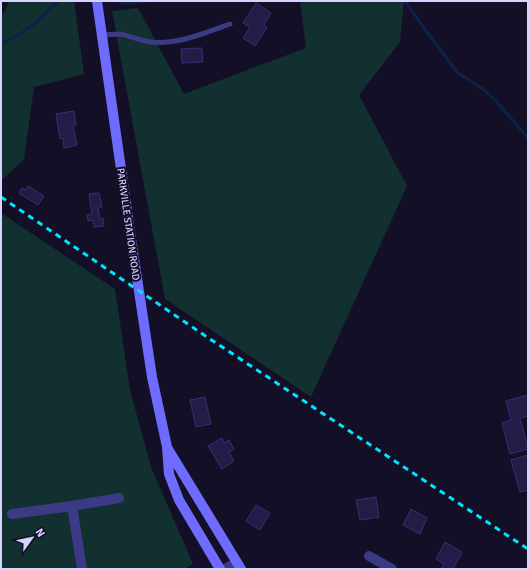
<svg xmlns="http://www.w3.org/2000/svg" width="529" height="570" font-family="Signika,sans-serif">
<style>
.green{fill:#12302f}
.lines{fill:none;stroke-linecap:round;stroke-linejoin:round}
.stream{stroke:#0c2248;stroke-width:3}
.building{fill:#241b47;stroke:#3b2d73}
.service{stroke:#3d3a85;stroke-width:5}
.minor{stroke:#3d3a85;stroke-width:10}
.secondary{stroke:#6f6bff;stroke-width:10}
.rail{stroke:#00e5ff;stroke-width:3;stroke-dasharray:6 5;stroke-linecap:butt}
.labels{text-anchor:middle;stroke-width:4;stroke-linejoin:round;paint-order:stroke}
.street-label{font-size:10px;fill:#d9d4ff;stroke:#130f26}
</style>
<rect width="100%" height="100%" fill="#130f26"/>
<!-- green -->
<path class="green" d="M9,1H74L84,74L34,87L24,159L1,181V13H4Z
M300,1H404L400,42L359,95L407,186L311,397L165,299L112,11L138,8L184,94L306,48Z
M1,213L115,289L130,390L151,467L193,564L184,569H1Z"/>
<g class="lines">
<!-- stream -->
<path class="stream" d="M117,1C125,5 136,2 145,1
M405,1L427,32L458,73L483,89L497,102L528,138
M1,44C13,38 29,29 39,20C46,14 52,6 60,1"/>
</g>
<!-- building -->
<path class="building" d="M256,3L271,13L264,25L267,27L255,46L243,38L250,27L243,23Z
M202,48L203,62L182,63L181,49Z
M74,111L76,125L73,126L77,145L64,148L63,138L60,139L56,114Z
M28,186L44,196L38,205L19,193L22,188L25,190Z
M99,193L102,207L98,208L100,219L103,218L104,226L94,227L93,220L88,221L87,215L92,214L89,194Z
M528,395V416L520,418L528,449L510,454L502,423L511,420L506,401Z
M205,397L211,424L196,427L190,400Z
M222,438L224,443L229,440L234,449L229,452L234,461L222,469L208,446Z
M528,455V490L520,492L511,460Z
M376,497L379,517L360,520L356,500Z
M256,505L270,513L260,530L246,521Z
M411,509L427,518L420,534L403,525Z
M445,542L462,552L453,569H441L444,564L436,559Z"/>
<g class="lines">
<!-- service -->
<path class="service" d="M101,35C107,35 114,34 120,34C130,36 139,40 150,42C177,45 205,33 230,24"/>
<!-- minor -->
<path class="minor" d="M12,514L72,506
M369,556L392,569
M82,569L72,506L119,498
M225,569L237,562"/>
<!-- secondary -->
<path class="secondary" d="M97,1L130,232L152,377L167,447L169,474L179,500L220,569
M168,449L241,569"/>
<!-- rail -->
<path class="rail" d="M1,197L204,335L528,549"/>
</g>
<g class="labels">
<!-- street labels -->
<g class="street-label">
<text transform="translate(129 224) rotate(82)" y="4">PARKVILLE STATION ROAD</text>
</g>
</g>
<!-- border -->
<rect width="529" height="570" fill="none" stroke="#d9d4ff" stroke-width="4"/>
<!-- north arrow -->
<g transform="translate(32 538) rotate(57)" stroke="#130f26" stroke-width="3" paint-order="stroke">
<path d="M0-3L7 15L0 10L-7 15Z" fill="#d9d4ff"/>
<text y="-6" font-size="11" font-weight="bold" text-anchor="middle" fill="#d9d4ff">N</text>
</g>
</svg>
